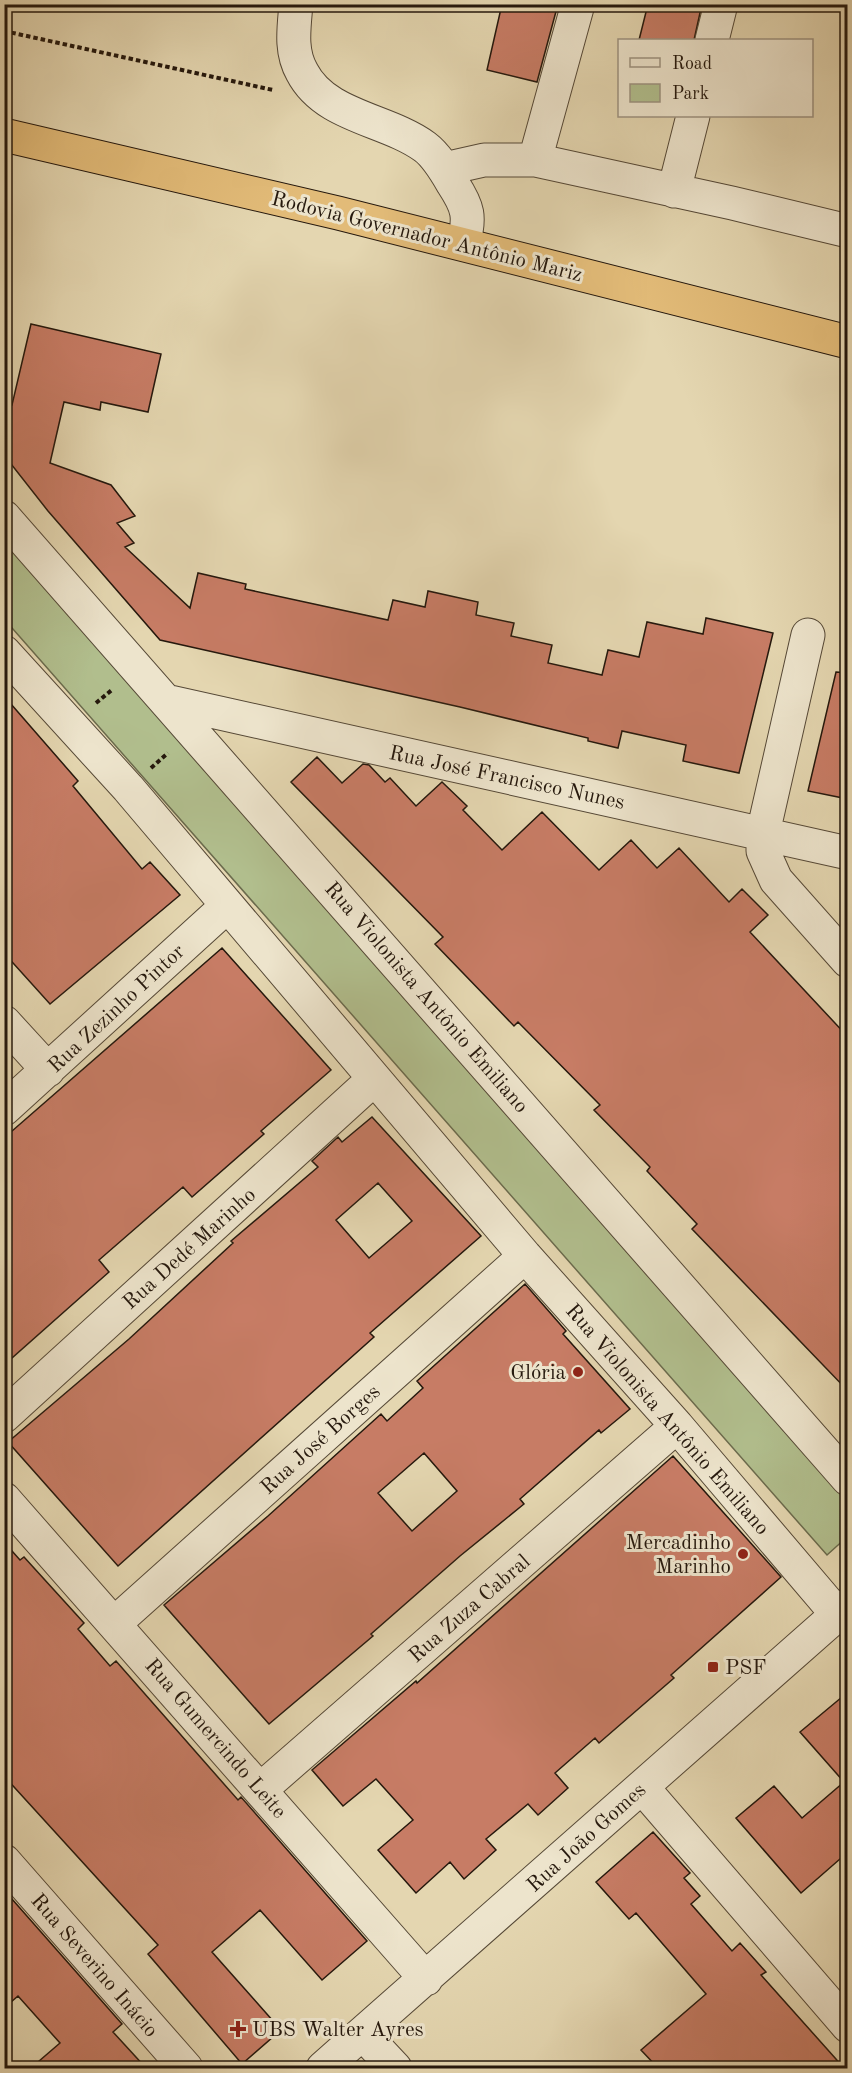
<svg xmlns="http://www.w3.org/2000/svg" width="852" height="2073" font-family="'Old Standard TT',serif">
<style>
.green{fill:#b1be8d;stroke:#6b6b4d;stroke-width:1.5}
.building{fill:#c77c65;stroke:#25180d;stroke-width:1.5;fill-rule:evenodd}
.lines{fill:none;stroke-linecap:round;stroke-linejoin:round}
.minor-casing{stroke:#554836;stroke-width:35}
.highway-casing{stroke:#25180d;stroke-width:35}
.path{stroke:#25180d;stroke-width:4;stroke-dasharray:4.5 3;stroke-linecap:butt}
.minor{stroke:#ede4cc;stroke-width:33}
.highway{stroke:#e2bb78;stroke-width:33}
.poi-dot{fill:#8f2418;stroke:#ede4cc;stroke-width:2}
.labels{text-anchor:middle;stroke-width:6;stroke-linejoin:round;paint-order:stroke}
.street-label{font-size:21px;fill:#25180d;stroke:#ede4cc}
.poi-label{font-size:21px;fill:#25180d;stroke:#ede4cc;text-anchor:end}
</style>
<rect width="100%" height="100%" fill="#e4d6b0"/>
<filter id="stains"><feTurbulence type="fractalNoise" baseFrequency=".00333" numOctaves="4"/><feColorMatrix values="0 0 0 0 .2 0 0 0 0 .09 0 0 0 0 .02 0 0 0 .5 -.17"/></filter>
<radialGradient id="worn" r=".72"><stop offset=".6" stop-color="#630" stop-opacity="0"/><stop offset="1" stop-color="#630" stop-opacity=".3"/></radialGradient>
<!-- green -->
<path class="green" d="M4,536L847,1482V1537L827,1555L5,620Z"/>
<!-- building -->
<path class="building" d="M502,4H558L537,82L487,70Z
M648,4H702L694,40H639Z
M31,324L161,354L148,412L101,402L100,410L64,402L50,463L111,485L135,516L117,523L134,543L125,547L190,608L198,573L246,584L245,589L388,620L393,600L425,607L428,591L478,602L476,615L514,623L511,636L552,645L548,663L602,675L608,650L639,657L647,622L703,634L706,618L773,633L739,773L683,761L686,745L622,731L618,748L588,741V738L460,707L160,640L48,511L4,455V404L12,405Z
M836,672L848,673V799L808,791Z
M4,696L78,781L73,786L142,869L150,862L180,895L50,1004L4,953Z
M317,757L342,783L363,764L369,765L385,782L390,778L416,806L442,782L467,806L463,810L502,850L542,812L599,870L631,840L657,868L679,848L729,902L742,889L768,915L750,932L848,1037V1391L692,1229L697,1224L647,1171L650,1167L594,1110L600,1105L518,1022L514,1026L490,1001L435,944L443,937L291,782Z
M222,948L331,1070L261,1131L264,1134L192,1197L183,1187L99,1260L109,1272L4,1365V1138Z
M372,1117L481,1236L370,1333L374,1337L118,1566L8,1442L129,1339L233,1243L231,1241L318,1167L312,1161L338,1137L342,1142ZM378,1183L412,1221L369,1258L336,1220Z
M525,1284L566,1331L563,1334L630,1409L601,1433L599,1430L520,1499L524,1504L460,1556L371,1634L373,1636L269,1724L164,1605L268,1516L381,1414L387,1421L423,1388L417,1381ZM424,1453L457,1491L412,1531L378,1493Z
M673,1456L781,1577L671,1675L674,1678L599,1743L595,1738L555,1773L568,1788L538,1815L528,1804L486,1839L496,1850L464,1879L450,1862L416,1893L378,1850L413,1820L376,1779L343,1806L312,1770L416,1681L417,1683Z
M4,1542L20,1560L24,1557L84,1623L78,1629L110,1666L116,1661L238,1800L241,1797L367,1941L322,1980L260,1910L212,1952L281,2030L242,2064L148,1954L158,1945L4,1776Z
M848,1692V1852L801,1893L736,1818L774,1786L802,1818L844,1782L800,1732Z
M653,1832L690,1873L684,1878L700,1896L691,1904L732,1951L740,1943L766,1972L761,1975L844,2068H658L641,2050L706,1994L636,1913L629,1919L596,1882Z
M4,1890L122,2024L113,2032L146,2068H31L60,2043L18,1996L4,2008Z"/>
<g class="lines">
<defs>
<path id="minor" d="M296,4C294,28 290,51 302,72C325,117 387,119 425,147C437,156 446,172 453,184C468,207 471,217 463,244
M712,40L721,4
M535,160L578,4
M444,169L484,160H535L732,203L848,231
M674,191L693,116
M4,517L848,1479
M808,635L763,833V851L776,880L848,961
M4,652L128,788L525,1256L677,1426L837,1614
M166,701L848,853
M4,1022L48,1070
M4,1109L227,906
M4,1416L374,1079
M4,1499L426,1979
M115,1623L525,1256
M642,1787L848,2026
M260,1790L677,1426
M4,1861L186,2068
M363,2034L395,2068
M323,2068L848,1605"/>
<path id="highway" d="M4,135L338,213L848,342"/>
</defs>
<!-- minor casing -->
<use href="#minor" class="minor-casing"/>
<!-- highway casing -->
<use href="#highway" class="highway-casing"/>
<!-- path -->
<path class="path" d="M4,31L273,90
M96,703L113,689
M151,768L168,753"/>
<!-- minor -->
<use href="#minor" class="minor"/>
<!-- highway -->
<use href="#highway" class="highway"/>
</g>
<!-- markers -->
<g class="poi-dot">
<circle cx="578" cy="1372" r="6"/>
<circle cx="743" cy="1554" r="6"/>
<rect x="707" y="1661" width="12" height="12" rx="3"/>
<path d="M235 2020h6v6h6v6h-6v6h-6v-6h-6v-6h6z"/>
</g>
<g class="labels">
<!-- street labels -->
<g class="street-label">
<text transform="translate(427 236) rotate(14)" y="7">Rodovia Governador Antônio Mariz</text>
<text transform="translate(507 777) rotate(12)" y="7">Rua José Francisco Nunes</text>
<text transform="translate(427 997) rotate(49)" y="7">Rua Violonista Antônio Emiliano</text>
<text transform="translate(116 1008) rotate(-43)" y="7">Rua Zezinho Pintor</text>
<text transform="translate(189 1248) rotate(-42)" y="7">Rua Dedé Marinho</text>
<text transform="translate(668 1419) rotate(49)" y="7">Rua Violonista Antônio Emiliano</text>
<text transform="translate(320 1439) rotate(-42)" y="7">Rua José Borges</text>
<text transform="translate(469 1608) rotate(-41)" y="7">Rua Zuza Cabral</text>
<text transform="translate(216 1738) rotate(49)" y="7">Rua Gumercindo Leite</text>
<text transform="translate(586 1837) rotate(-42)" y="7">Rua João Gomes</text>
<text transform="translate(95 1965) rotate(49)" y="7">Rua Severino Inácio</text>
</g>
<!-- poi labels -->
<g class="poi-label">
<text x="566" y="1379">Glória</text>
<text x="731" y="1549">Mercadinho<tspan x="731" dy="24">Marinho</tspan></text>
<text x="725" y="1674" text-anchor="start">PSF</text>
<text x="252" y="2036" text-anchor="start">UBS Walter Ayres</text>
</g>
</g>
<!-- margin -->
<rect width="852" height="2073" fill="none" stroke="#e4d6b0" stroke-width="24"/>
<rect x="6" y="6" width="840" height="2061" fill="none" stroke="#25180d" stroke-width="3"/>
<rect x="12" y="12" width="828" height="2049" fill="none" stroke="#25180d" stroke-width="1.5"/>
<!-- legend -->
<rect x="618" y="39" width="195" height="78" fill="#ede4cc" stroke="#9d9280" stroke-width="1.5"/>
<rect x="630" y="58" width="30" height="9" fill="#ede4cc" stroke="#9d9280" stroke-width="1.5"/>
<text x="672" y="69" font-size="18" fill="#25180d">Road</text>
<rect x="630" y="84" width="30" height="18" fill="#b1be8d" stroke="#9d9280" stroke-width="1.5"/>
<text x="672" y="99" font-size="18" fill="#25180d">Park</text>
<rect width="100%" height="100%" filter="url(#stains)"/>
<rect width="100%" height="100%" fill="url(#worn)"/>
</svg>
